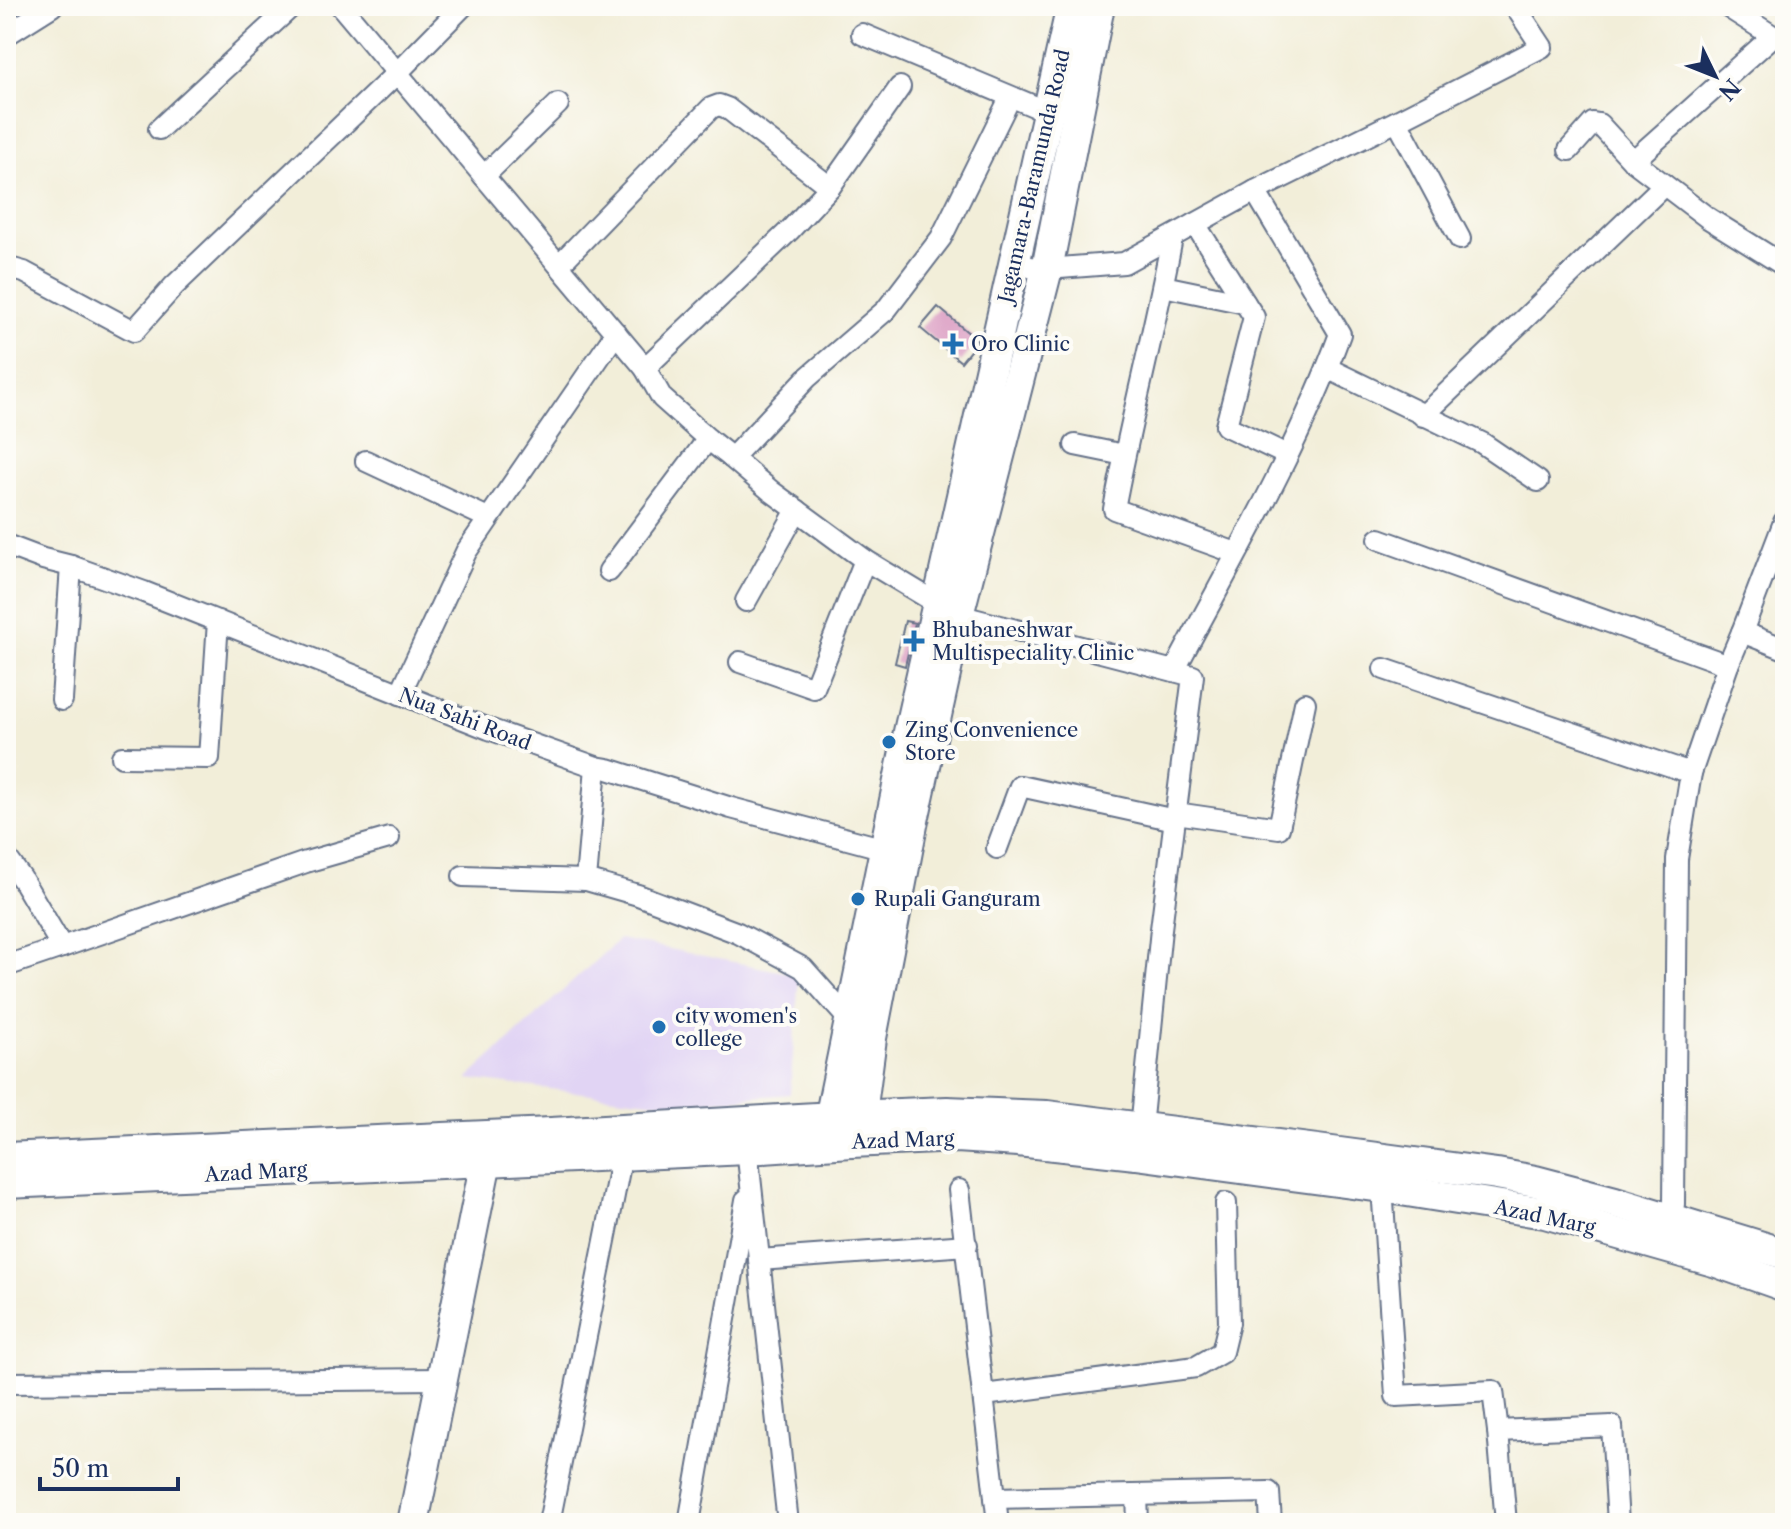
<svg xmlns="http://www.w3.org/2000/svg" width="1791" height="1529" font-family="'Libre Caslon Text',serif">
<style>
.built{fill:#e1d4f4}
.building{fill:#e0aaca}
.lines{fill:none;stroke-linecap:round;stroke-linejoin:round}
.street-casing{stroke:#667289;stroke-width:24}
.secondary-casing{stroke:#667289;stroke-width:34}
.street{stroke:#fff;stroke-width:20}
.secondary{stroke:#fff;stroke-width:30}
.poi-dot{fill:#1f6fb2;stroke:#fdfcf7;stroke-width:3}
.labels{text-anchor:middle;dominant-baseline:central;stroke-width:8;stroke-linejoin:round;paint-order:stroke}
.street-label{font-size:20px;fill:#1b2f5e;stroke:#fdfcf7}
.poi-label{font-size:20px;fill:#1b2f5e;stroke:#fdfcf7;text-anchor:start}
</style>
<rect width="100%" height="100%" fill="#fdfcf7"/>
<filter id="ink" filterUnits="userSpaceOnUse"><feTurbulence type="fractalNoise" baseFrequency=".0125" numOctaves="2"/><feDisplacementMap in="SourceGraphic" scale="16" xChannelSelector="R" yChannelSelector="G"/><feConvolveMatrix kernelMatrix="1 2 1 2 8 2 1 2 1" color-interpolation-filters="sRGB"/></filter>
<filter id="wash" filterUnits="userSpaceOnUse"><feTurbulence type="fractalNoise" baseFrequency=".006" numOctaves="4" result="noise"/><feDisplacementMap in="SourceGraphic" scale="32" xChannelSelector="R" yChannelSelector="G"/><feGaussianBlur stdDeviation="1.8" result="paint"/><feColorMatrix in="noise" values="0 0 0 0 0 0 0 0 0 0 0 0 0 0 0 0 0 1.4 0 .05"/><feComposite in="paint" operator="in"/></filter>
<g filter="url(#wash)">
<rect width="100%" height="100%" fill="#f2eed9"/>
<!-- built -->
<polygon class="built" points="619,939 799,975 790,1094 673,1104 467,1079"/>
<g id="blocks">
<!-- building -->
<g class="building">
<polygon points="938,307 978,341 961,362 920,328"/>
<polygon points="905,621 915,623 905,666 895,663"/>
</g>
</g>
</g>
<g filter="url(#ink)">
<use href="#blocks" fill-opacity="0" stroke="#667289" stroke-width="2"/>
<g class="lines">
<!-- street casing -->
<g class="street-casing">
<g id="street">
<polyline points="341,6 645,368 662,398 708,439 732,458 807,378 886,310 941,238 1010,98"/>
<polyline points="1726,6 1773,36 1633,161 1708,218 1785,266"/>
<polyline points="862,34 1048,112"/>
<polyline points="6,35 52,6"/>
<polyline points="1397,121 1460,239"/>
<polyline points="159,129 292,6"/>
<polyline points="1569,150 1593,123 1599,124 1633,161"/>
<polyline points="484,176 558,104"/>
<polyline points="1255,191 1397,121 1542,47 1515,6"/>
<polyline points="1195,224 1254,317 1226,426 1287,455"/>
<path d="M1172,238c-17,91 -41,180 -58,271l122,44"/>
<polyline points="559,265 711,108 719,105 727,108 830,187"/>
<path d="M1013,265l34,4 77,-6 131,-72 85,143c-43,117 -108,227 -166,337"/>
<polyline points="6,274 13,269 24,272 134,331 174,286 397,73 463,6"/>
<polyline points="1163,286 1245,303"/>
<polyline points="645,368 790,230 830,187 900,87"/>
<polyline points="1327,368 1482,443 1538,481"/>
<polyline points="1423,416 1664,185"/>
<polyline points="1075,445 1124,455"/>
<polyline points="732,458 771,491 865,560 938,604"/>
<polyline points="366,461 488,518"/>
<polyline points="1784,522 1742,632 1785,649"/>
<polyline points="1379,539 1728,665"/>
<polyline points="6,545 43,559 71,566"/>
<polyline points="609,571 708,439"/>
<polyline points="746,601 797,510"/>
<polyline points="958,615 1193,676 1161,929 1141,1128"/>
<polyline points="740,662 814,688 865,560"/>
<polyline points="1384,669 1691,773"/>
<polyline points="400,694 466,552 616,333"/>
<polyline points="62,700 71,566 144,592 489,729 596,767 586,880 638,895 738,933 803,968 850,1021"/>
<polyline points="122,757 209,758 218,621"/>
<polyline points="596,767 608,769 731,808 885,849"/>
<polyline points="1176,813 1279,828 1305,703"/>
<polyline points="997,848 1020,786 1175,820"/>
<polyline points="6,857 22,879 62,947 6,966"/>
<polyline points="463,876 586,880"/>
<polyline points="62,947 306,862 389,838"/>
<polyline points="747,1149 788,1523"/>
<polyline points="1382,1187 1396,1396 1493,1391 1498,1431 1612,1426 1618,1523"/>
<polyline points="959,1190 998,1523"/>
<polyline points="1671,1219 1674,1204 1677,859 1691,773 1728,665 1742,632"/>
<polyline points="759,1260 967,1245"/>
<polyline points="6,1383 442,1379"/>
<polyline points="984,1395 1196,1367 1222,1352 1229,1323 1226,1203"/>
<polyline points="1498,1431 1506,1523"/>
<polyline points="1137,1495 1138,1523"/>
<polyline points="995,1498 1269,1492 1271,1523"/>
<polyline points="549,1523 622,1155"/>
<polyline points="689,1523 746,1200"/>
</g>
</g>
<!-- secondary casing -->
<g class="secondary-casing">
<g id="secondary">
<polyline points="827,1134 909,732 1072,6"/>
<polyline points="858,1136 871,1038 912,825 958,615 1047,269 1099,6"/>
<polyline points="6,1158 551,1133 852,1116 947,1112 1047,1116 1317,1150 1497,1174 1535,1181 1615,1202 1785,1254"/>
<polyline points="6,1183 747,1149 851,1142 957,1137 1018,1141 1136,1154 1382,1187 1545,1213 1717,1262 1785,1286"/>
<polyline points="413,1523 486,1161"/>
</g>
</g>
<!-- street -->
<use href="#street" class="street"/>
<!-- secondary -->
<use href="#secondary" class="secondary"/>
</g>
</g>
<!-- markers -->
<g class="poi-dot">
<path d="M949 332h8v8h8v8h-8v8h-8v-8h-8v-8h8z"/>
<path d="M910 629h8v8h8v8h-8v8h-8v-8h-8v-8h8z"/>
<circle cx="889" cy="742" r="8"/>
<circle cx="858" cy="899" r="8"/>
<circle cx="659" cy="1027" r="8"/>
</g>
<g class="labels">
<!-- street labels -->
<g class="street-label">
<text transform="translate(1034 176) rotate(-77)">Jagamara-Baramunda Road</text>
<text transform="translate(465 719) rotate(21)">Nua Sahi Road</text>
<text transform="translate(903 1140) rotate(-2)">Azad Marg</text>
<text transform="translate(256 1172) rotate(-3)">Azad Marg</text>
<text transform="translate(1545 1217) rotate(12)">Azad Marg</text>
</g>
<!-- poi labels -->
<g class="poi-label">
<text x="971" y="344">Oro Clinic</text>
<text x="932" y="630">Bhubaneshwar<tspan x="932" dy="23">Multispeciality Clinic</tspan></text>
<text x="905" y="730">Zing Convenience<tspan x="905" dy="23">Store</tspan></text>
<text x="874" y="899">Rupali Ganguram</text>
<text x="675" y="1016">city women's<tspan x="675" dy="23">college</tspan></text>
</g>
</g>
<!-- margin -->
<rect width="1791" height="1529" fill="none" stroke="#fdfcf7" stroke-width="32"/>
<!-- north arrow -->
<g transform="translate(1715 76) rotate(133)" stroke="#fdfcf7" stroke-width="6" paint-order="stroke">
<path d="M0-6L14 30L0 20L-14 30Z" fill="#1b2f5e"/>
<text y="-12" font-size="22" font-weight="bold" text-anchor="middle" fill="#1b2f5e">N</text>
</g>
<!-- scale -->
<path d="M40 1477v12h138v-12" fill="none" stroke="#1b2f5e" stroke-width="4"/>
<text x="52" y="1477" font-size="24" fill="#1b2f5e" stroke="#fdfcf7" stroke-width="6" paint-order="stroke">50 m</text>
</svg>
